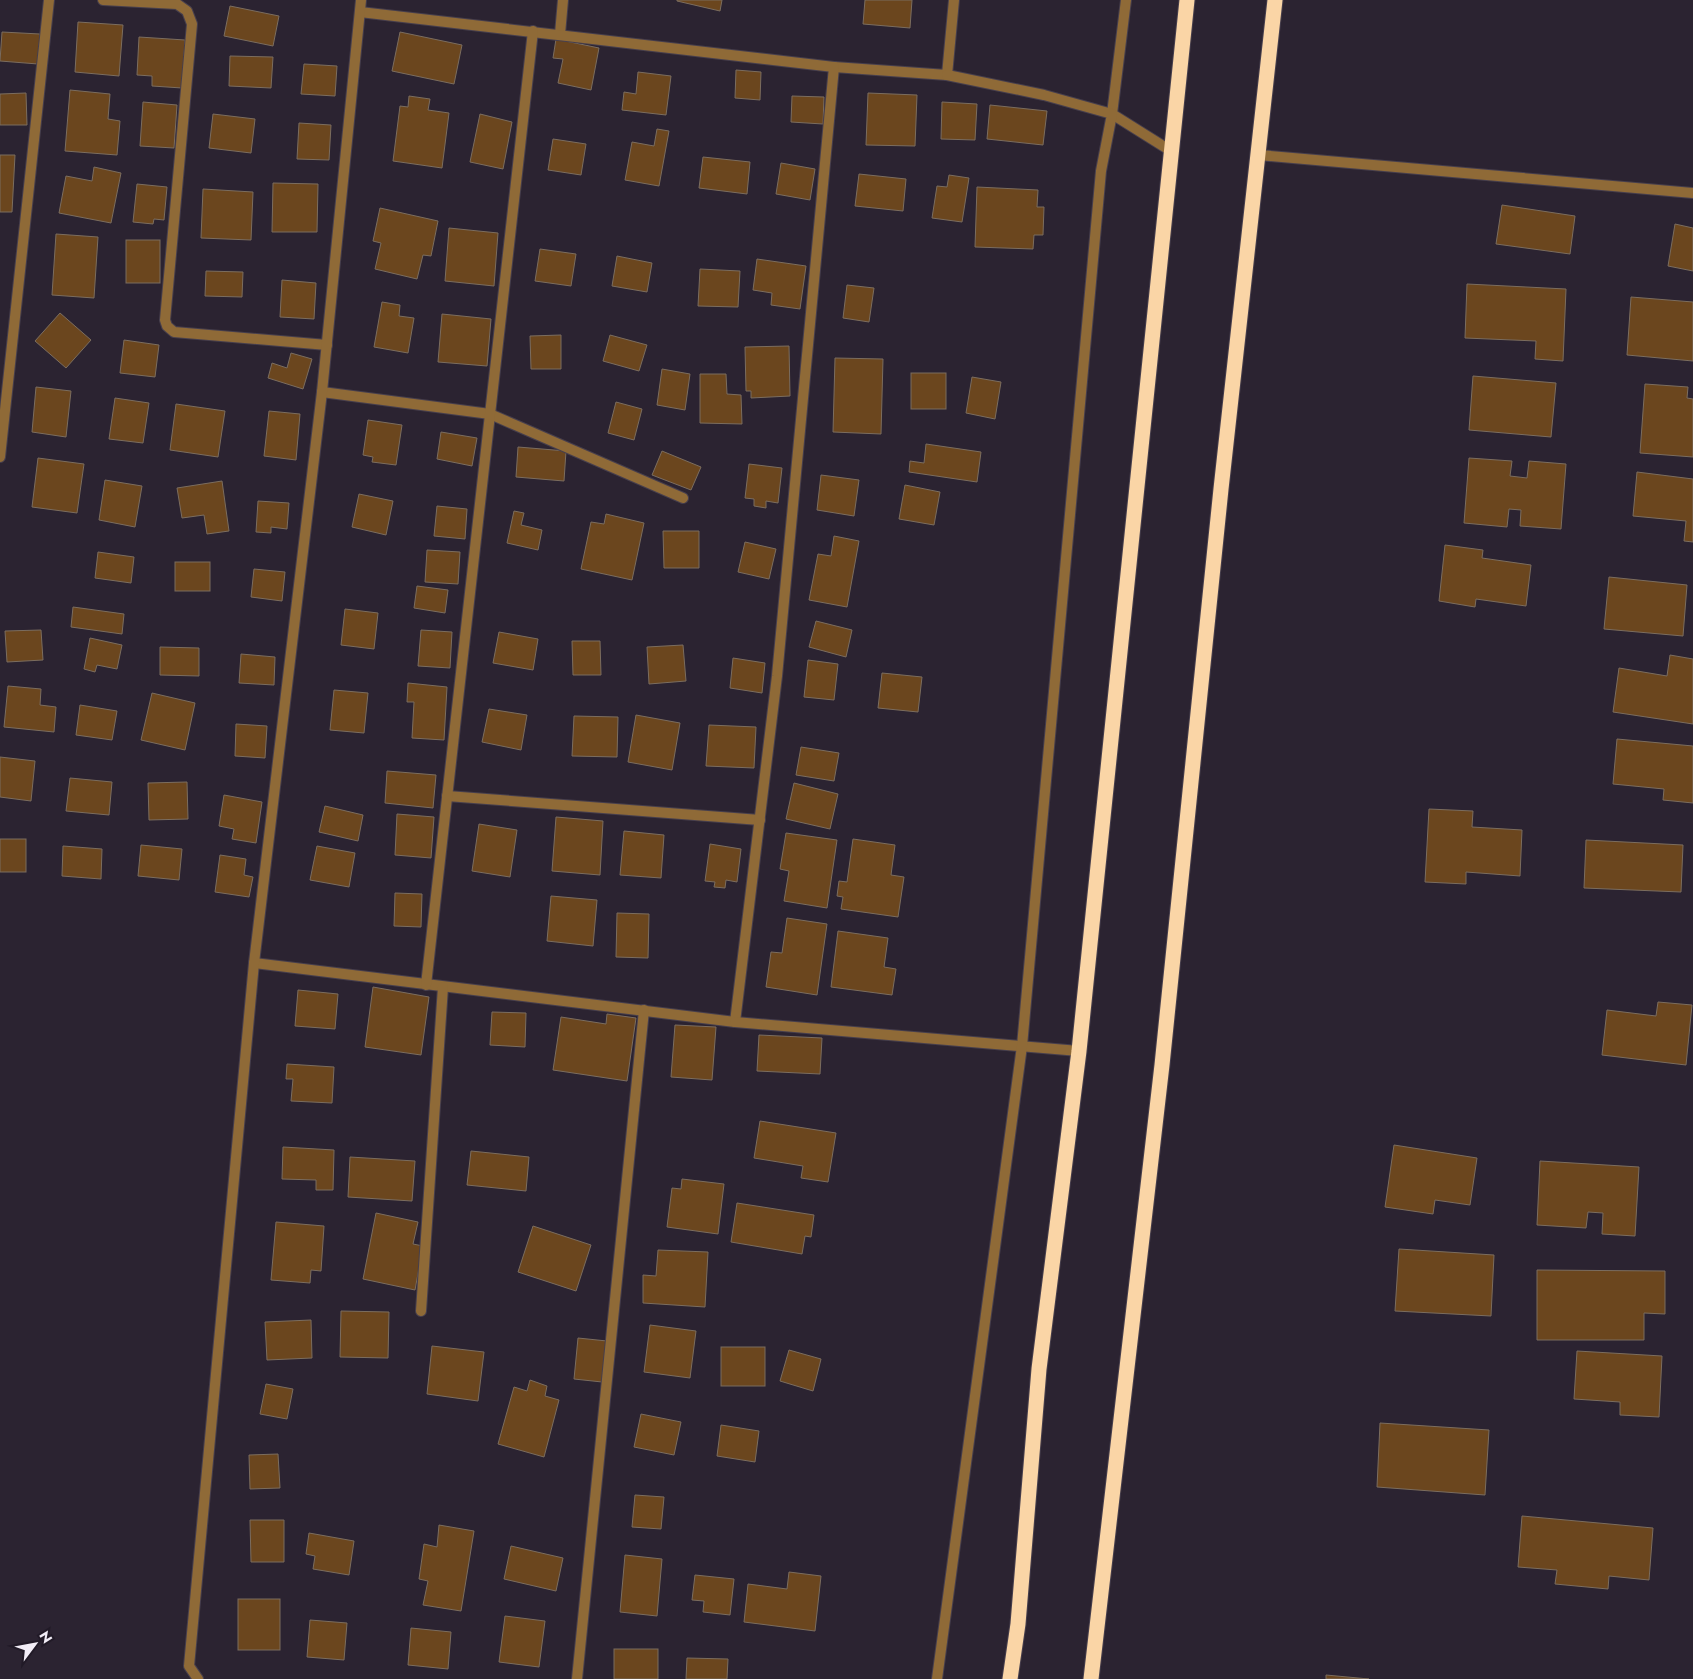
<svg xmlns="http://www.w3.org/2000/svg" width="1693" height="1679" font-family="Jost,sans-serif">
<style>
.building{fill:#6b461e;stroke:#7b6d5f}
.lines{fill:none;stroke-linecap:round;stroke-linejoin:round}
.street-casing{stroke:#473f4d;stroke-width:12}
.highway-casing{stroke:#473f4d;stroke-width:17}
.street{stroke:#8f6a37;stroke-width:10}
.highway{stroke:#fad5a6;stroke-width:15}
</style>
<rect width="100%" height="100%" fill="#2b2331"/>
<!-- building -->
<g class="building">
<polygon points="677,0 722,0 720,11 677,1"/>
<polygon points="865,0 912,0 910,28 863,24"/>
<polygon points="230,6 279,16 273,46 224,36"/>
<polygon points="78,22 123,25 119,76 75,72"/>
<polygon points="2,32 40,34 38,64 0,61"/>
<polygon points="400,32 462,45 454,84 392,71"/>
<polygon points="139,37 185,40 182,88 152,86 152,76 137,75"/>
<polygon points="556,39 599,48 591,90 558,83 563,59 553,58"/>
<polygon points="230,56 273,57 271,88 229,86"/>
<polygon points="304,64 337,66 335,96 301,94"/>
<polygon points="736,70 761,72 760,100 735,98"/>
<polygon points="638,72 671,76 666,115 622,110 624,92 636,94"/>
<polygon points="70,90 110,94 108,119 120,121 117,155 65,151"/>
<polygon points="26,93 27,125 0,125 0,94"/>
<polygon points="868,93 917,95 915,146 866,145"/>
<polygon points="409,96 430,99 428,110 449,113 442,168 393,161 400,106 408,107"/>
<polygon points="792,96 824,97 823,124 791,122"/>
<polygon points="143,102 177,105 174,148 140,146"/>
<polygon points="942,102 977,104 975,140 941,139"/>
<polygon points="990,105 1047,111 1043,145 987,139"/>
<polygon points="213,114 255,119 251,153 209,148"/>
<polygon points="480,114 512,122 503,169 470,162"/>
<polygon points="299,123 331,125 329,160 297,159"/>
<polygon points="657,129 669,131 659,186 625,180 632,142 654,146"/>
<polygon points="553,139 586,144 581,175 548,170"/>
<polygon points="0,155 15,155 12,212 0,212"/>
<polygon points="703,157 750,162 747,194 699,188"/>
<polygon points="781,163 815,169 810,200 776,194"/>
<polygon points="94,167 121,173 111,223 59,213 66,176 92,181"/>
<polygon points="859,174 906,179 903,211 855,206"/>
<polygon points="949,175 969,178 962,222 932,218 937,186 947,187"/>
<polygon points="273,183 318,184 317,232 272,232"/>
<polygon points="137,184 167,187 164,220 154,219 153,224 133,222"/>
<polygon points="977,187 1038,190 1037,207 1044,207 1043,235 1034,235 1033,249 975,247"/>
<polygon points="203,189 253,192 251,240 201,238"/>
<polygon points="1502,205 1575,216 1570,254 1496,244"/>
<polygon points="380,208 438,221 431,256 423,255 417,279 375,269 381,243 373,241"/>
<polygon points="1675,224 1693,228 1693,271 1668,266"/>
<polygon points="449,228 498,233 494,286 445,281"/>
<polygon points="56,234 98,237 94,298 52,295"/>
<rect x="126" y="240" width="34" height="43"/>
<polygon points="540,249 576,254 571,286 535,281"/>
<polygon points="617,256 652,263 647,292 612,286"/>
<polygon points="757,259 806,266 800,309 771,305 772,293 753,290"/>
<polygon points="700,269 740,271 738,307 698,306"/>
<polygon points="206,271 243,272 242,297 205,296"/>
<polygon points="282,280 316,283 314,319 280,317"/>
<polygon points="1467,284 1566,289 1563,361 1535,359 1536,341 1465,338"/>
<polygon points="847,285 874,288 869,322 843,318"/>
<polygon points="1631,297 1693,302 1693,361 1627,355"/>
<polygon points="382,302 400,305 399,316 414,318 408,353 374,347"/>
<polygon points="60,313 91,340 66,368 35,341"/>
<polygon points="442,314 491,319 487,366 438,362"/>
<polygon points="561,335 561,369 531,369 530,336"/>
<polygon points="610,335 647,345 639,371 603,361"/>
<polygon points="124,340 159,345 155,377 120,373"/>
<polygon points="789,346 790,396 751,398 751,391 746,391 745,347"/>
<polygon points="291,353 312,359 303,389 268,378 272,363 287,368"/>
<polygon points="835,358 883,359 881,434 833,432"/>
<polygon points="662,369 690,374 685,410 657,405"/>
<rect x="911" y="373" width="35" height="36"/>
<polygon points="700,374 726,374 727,394 741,395 742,424 700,423"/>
<polygon points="1473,376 1556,383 1551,437 1469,430"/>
<polygon points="972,377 1001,382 995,419 966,413"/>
<polygon points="1645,384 1688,387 1687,398 1693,399 1693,457 1640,453"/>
<polygon points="36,387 71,391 66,437 32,432"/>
<polygon points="115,398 149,403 143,443 109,439"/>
<polygon points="616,402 642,409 634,440 608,433"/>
<polygon points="176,404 225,411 218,457 170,450"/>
<polygon points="269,411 300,414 296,460 264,456"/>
<polygon points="368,420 402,425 396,465 372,462 373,457 363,455"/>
<polygon points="441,432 477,438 472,466 437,459"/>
<polygon points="926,444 981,452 977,482 909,472 910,461 924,463"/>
<polygon points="518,447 566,451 564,481 516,477"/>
<polygon points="662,451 701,467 691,490 652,475"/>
<polygon points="38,458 84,464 77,513 32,507"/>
<polygon points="1469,458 1512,461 1510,476 1527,478 1529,461 1566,464 1561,529 1520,526 1521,510 1509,509 1507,527 1464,523"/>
<polygon points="749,464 782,468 778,503 766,501 766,508 754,506 754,499 745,498"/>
<polygon points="1637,472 1693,479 1693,542 1684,541 1686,521 1633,516"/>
<polygon points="821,475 859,480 854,516 817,510"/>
<polygon points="105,480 142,486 135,527 99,520"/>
<polygon points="222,481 229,531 207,534 204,515 182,518 177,488"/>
<polygon points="905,485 940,492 934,525 899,519"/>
<polygon points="359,494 393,501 386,535 352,527"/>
<polygon points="258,501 289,503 287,529 271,527 271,533 256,532"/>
<polygon points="437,506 467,509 465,539 434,536"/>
<polygon points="514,511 524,513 521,525 542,530 538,550 507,543"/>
<polygon points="606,514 644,523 632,580 581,569 591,522 604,524"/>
<polygon points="663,531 699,531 699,568 664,568"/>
<polygon points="834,536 859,541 847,607 809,600 818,554 831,556"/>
<polygon points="745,542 776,549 769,579 738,572"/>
<polygon points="1445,545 1483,550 1482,558 1531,565 1526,606 1476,599 1475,607 1439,601"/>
<polygon points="427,550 460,552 458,584 425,582"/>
<polygon points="98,552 134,557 131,583 95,578"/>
<rect x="175" y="562" width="35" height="29"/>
<polygon points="254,569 285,572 282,601 251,597"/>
<polygon points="1609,577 1687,585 1683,636 1604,629"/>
<polygon points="417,586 448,590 445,613 414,608"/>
<polygon points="73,607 124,614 122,634 71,627"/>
<polygon points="345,609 378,613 374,649 341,645"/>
<polygon points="816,621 852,630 846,657 809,647"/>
<polygon points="41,630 43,660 7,662 5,631"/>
<polygon points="421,630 452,632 450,668 418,666"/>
<polygon points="499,632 538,639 533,670 493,663"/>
<polygon points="90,638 122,645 117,669 97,665 95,672 84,669"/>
<polygon points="572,641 600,641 601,675 573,675"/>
<polygon points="683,645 686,681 649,684 647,647"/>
<polygon points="160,647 199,648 199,676 160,675"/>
<polygon points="241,654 275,657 274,685 239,683"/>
<polygon points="1670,655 1693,659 1693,724 1613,712 1619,668 1667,676"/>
<polygon points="733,658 765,663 762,693 730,688"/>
<polygon points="808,660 838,664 834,700 804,697"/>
<polygon points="882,673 922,677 918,712 878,708"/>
<polygon points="408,683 447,687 444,740 412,738 414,702 407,702"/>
<polygon points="8,686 41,689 40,705 56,707 54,732 4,727"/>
<polygon points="334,690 368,693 364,733 330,730"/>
<polygon points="152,693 195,703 185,750 141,740"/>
<polygon points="80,705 117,711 112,740 76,735"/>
<polygon points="489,709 527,715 521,750 482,742"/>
<polygon points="636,715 680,723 672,770 628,762"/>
<polygon points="574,716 618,717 617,757 572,756"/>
<polygon points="236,724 267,726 265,758 235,756"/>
<polygon points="709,725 756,727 754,768 706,766"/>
<polygon points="1617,739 1693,746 1693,803 1663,800 1664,789 1613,784"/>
<polygon points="801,747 839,753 834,781 796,775"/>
<polygon points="0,757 35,761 31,801 0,797"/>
<polygon points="387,771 436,775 433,808 385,803"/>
<polygon points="70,778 112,782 109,815 66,811"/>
<polygon points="187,782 188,819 149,820 148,783"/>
<polygon points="794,783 838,794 830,829 786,819"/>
<polygon points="224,795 262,802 256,843 232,839 234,829 219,826"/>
<polygon points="325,806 363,815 358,841 319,832"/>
<polygon points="1429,809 1473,811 1472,827 1522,830 1520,876 1466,872 1466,884 1425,882"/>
<polygon points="397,814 434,817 431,858 395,855"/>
<polygon points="556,817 603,821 600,875 552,871"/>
<polygon points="479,824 517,830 510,877 472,871"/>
<polygon points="624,831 664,835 661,878 620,875"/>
<polygon points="786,833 837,840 827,908 784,901 789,871 780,869"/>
<rect x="0" y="839" width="26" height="33"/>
<polygon points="853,839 895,845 891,875 904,877 898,917 841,909 843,897 837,896 839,881 847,882"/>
<polygon points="1586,840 1683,845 1681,892 1584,888"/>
<polygon points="710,844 741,849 737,882 726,880 725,888 714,887 715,882 705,881"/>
<polygon points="141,845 182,849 179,880 138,876"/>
<polygon points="63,846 102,849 101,879 62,876"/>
<polygon points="317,846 355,853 349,887 310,880"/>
<polygon points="220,855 246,859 244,875 253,877 249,897 215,892"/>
<polygon points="395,893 422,894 421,927 394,926"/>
<polygon points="551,896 597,900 593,946 547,941"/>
<polygon points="617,913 649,914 648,958 616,957"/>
<polygon points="787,918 827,924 817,995 766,987 771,952 782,953"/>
<polygon points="838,931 888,938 884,967 896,969 892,995 831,987"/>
<polygon points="373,987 429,997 421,1055 365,1047"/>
<polygon points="298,990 338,994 335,1029 295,1026"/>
<polygon points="1658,1002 1692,1005 1686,1065 1602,1055 1607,1010 1656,1016"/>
<polygon points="492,1012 526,1013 525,1047 490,1045"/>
<polygon points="607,1014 636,1018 627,1081 553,1070 561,1017 606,1024"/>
<polygon points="675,1025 716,1027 712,1080 671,1077"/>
<polygon points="759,1035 822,1038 820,1074 757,1071"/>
<polygon points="287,1064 334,1067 332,1103 291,1101 293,1079 286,1079"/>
<polygon points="760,1121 836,1133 828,1182 801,1178 803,1166 754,1158"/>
<polygon points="1394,1145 1477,1158 1470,1205 1435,1200 1433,1214 1385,1207"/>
<polygon points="283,1147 334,1150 333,1190 316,1190 316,1180 282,1179"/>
<polygon points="471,1151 529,1157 526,1191 467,1185"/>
<polygon points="350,1157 415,1161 412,1201 348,1197"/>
<polygon points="1540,1161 1639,1167 1635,1236 1602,1234 1603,1213 1588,1212 1586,1228 1537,1225"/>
<polygon points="682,1179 724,1184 718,1234 667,1227 672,1188 681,1189"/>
<polygon points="737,1203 814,1215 811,1237 805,1236 802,1254 731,1242"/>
<polygon points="376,1213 418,1222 413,1244 423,1246 415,1290 363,1279"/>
<polygon points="276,1222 324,1226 321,1271 311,1270 310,1283 271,1280"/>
<polygon points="533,1226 591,1245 576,1291 518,1272"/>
<polygon points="1399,1249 1494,1255 1491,1316 1395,1311"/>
<polygon points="658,1250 708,1252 705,1307 643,1303 643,1275 656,1276"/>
<polygon points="1537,1270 1665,1271 1665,1314 1644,1313 1644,1340 1537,1340"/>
<polygon points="341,1311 389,1312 388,1358 340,1357"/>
<polygon points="311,1320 312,1358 267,1360 265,1322"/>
<polygon points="650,1325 696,1331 690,1378 644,1372"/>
<polygon points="578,1338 607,1341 602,1382 574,1379"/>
<polygon points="432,1346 484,1352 478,1401 427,1394"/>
<rect x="721" y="1347" width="44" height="39"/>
<polygon points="789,1350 821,1359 813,1391 780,1381"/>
<polygon points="1577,1351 1662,1356 1659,1417 1620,1415 1620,1402 1574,1399"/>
<polygon points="530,1380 547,1386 545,1396 559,1400 544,1457 498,1444 514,1387 527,1391"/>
<polygon points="266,1384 293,1389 287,1419 260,1414"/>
<polygon points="641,1414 681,1422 674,1455 634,1447"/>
<polygon points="1380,1423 1489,1430 1485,1495 1377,1487"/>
<polygon points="721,1425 759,1431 755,1462 717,1456"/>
<polygon points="278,1454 280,1488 250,1489 249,1455"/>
<polygon points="635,1495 664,1497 661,1529 632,1527"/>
<polygon points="1522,1516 1653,1528 1649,1580 1609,1576 1608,1589 1555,1584 1557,1570 1518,1567"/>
<polygon points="250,1520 284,1520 284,1562 251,1562"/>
<polygon points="439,1525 474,1531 461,1611 423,1605 428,1581 419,1579 424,1544 437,1547"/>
<polygon points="309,1533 354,1541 349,1575 313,1569 315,1556 306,1554"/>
<polygon points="511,1546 563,1558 556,1591 504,1579"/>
<polygon points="625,1555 662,1559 657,1616 620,1612"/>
<polygon points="789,1572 821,1576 815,1631 744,1622 748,1584 787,1589"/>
<polygon points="695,1575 734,1579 730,1615 703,1612 704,1601 692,1600"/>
<rect x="238" y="1599" width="42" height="51"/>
<polygon points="505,1616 545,1621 539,1667 499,1662"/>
<polygon points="310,1620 347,1623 344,1660 307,1657"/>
<polygon points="411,1628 451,1632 448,1669 408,1665"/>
<rect x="614" y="1649" width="44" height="30"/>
<polygon points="687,1658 728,1659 727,1679 686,1679"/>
<polygon points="1326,1675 1369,1679 1326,1679"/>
</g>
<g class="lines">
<!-- street casing -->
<g class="street-casing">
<g id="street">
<polyline points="103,0 177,4 187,11 192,24 165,320 167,326 174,332 327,345"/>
<polyline points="1126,0 1112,114 1171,151"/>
<polyline points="560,34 563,0"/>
<polyline points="834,67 947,75 954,0"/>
<polyline points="1259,155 1693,193"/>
<polyline points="322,392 490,414 683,498"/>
<polyline points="0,457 49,0"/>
<polyline points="447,796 760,820"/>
<polyline points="254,963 735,1022 777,676 834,67 360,12"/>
<polyline points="426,985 533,31"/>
<polyline points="735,1022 1079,1051"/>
<polyline points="421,1311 443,987"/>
<polyline points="198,1679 189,1666 254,963 322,392 361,0"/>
<polyline points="577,1679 644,1010"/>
<polyline points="937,1679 1022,1046 1101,171 1112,114 1044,95 947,75"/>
</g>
</g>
<!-- highway casing -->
<g class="highway-casing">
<g id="highway">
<polyline points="1010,1679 1018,1624 1039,1369 1079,1051 1187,0"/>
<polyline points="1091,1679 1162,1065 1221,489 1275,0"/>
</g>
</g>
<!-- street -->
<use href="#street" class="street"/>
<!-- highway -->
<use href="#highway" class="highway"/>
</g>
<!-- north arrow -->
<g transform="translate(35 1644) rotate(58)" stroke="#211a27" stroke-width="4" paint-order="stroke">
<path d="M0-4L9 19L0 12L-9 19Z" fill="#f2edf7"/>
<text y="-8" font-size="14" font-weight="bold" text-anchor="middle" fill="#f2edf7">N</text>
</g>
</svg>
